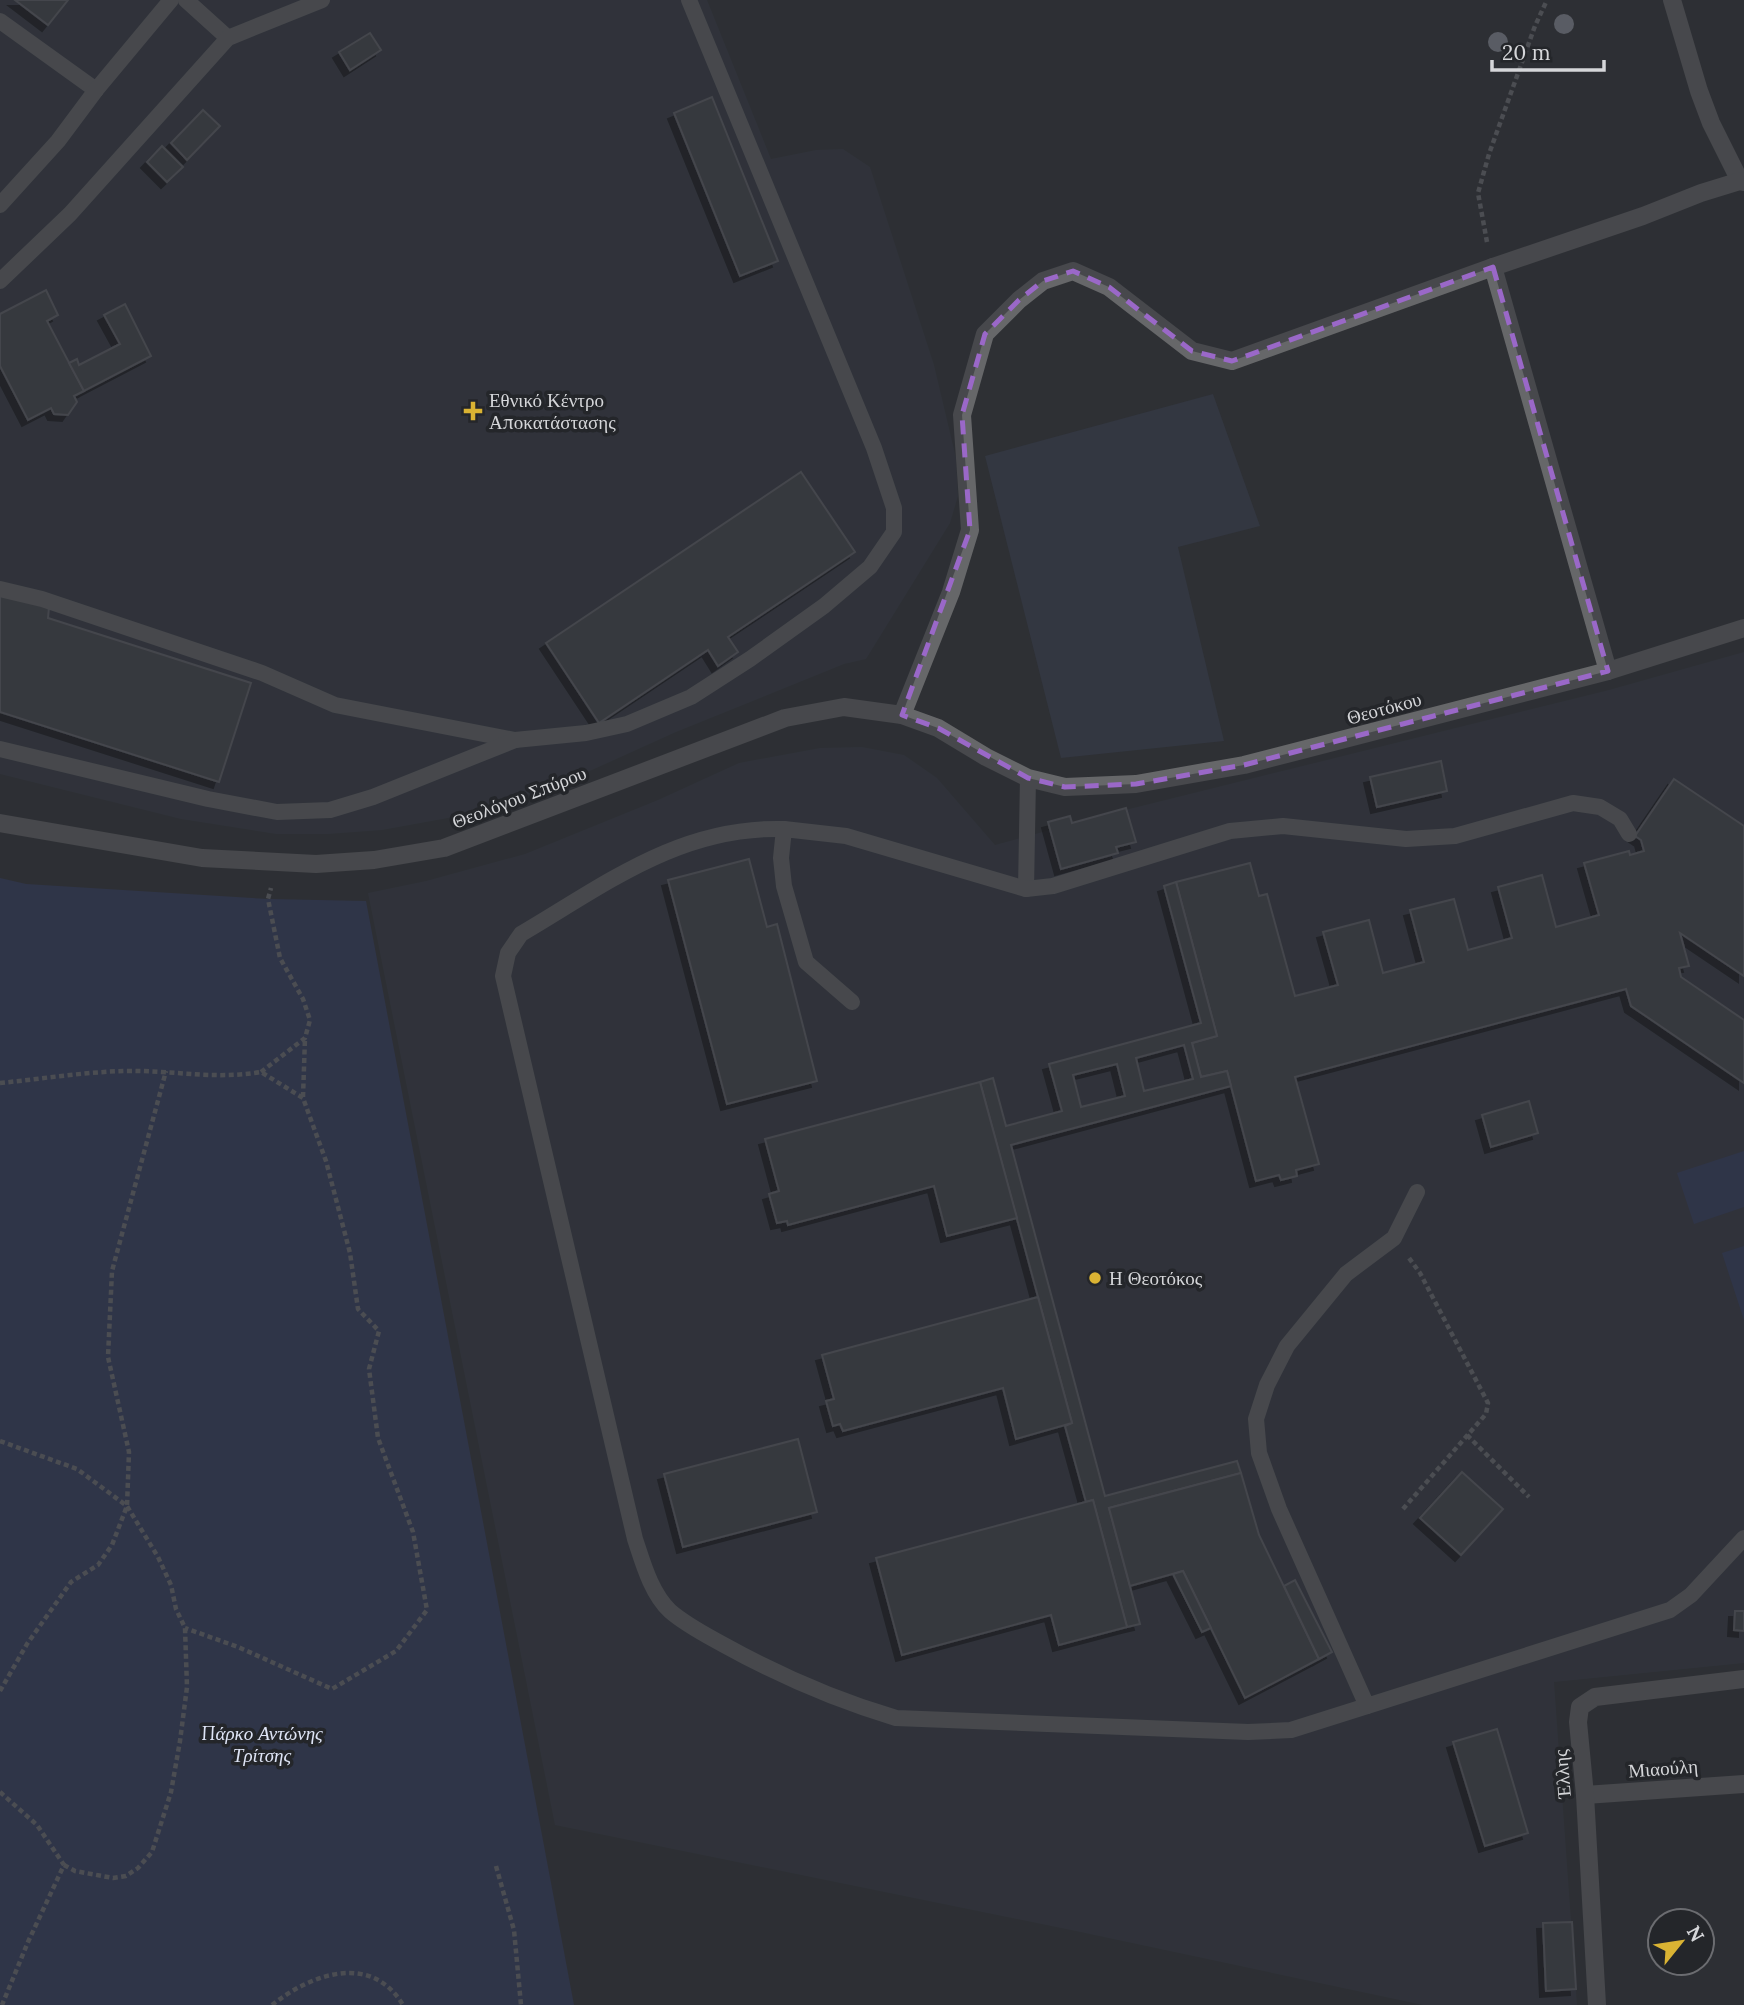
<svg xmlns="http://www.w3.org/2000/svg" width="1744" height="2005" font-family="Lora,serif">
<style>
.built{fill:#333741}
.green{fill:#323c61}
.building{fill:#43454a;stroke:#606268;stroke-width:2;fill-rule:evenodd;filter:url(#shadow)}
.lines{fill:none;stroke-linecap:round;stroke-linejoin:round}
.path{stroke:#707275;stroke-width:4.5;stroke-dasharray:5 3.5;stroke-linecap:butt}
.lane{stroke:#666769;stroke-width:16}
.street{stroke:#666769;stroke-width:18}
.tree{fill:#8f939e}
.marked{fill:none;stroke:#9a68c8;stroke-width:5;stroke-dasharray:14 9;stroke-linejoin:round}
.poi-dot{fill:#dab333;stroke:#24262a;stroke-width:2.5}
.labels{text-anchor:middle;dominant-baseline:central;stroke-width:7;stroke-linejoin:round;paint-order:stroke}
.poi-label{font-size:19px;fill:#d5d6d9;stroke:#24262a;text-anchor:start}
.street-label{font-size:19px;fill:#d5d6d9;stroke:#24262a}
.park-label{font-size:19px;font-style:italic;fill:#dee4f5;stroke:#24262a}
</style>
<defs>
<filter id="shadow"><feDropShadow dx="-6" dy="6" stdDeviation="0" flood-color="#0009"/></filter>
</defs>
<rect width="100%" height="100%" fill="#2e3034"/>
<!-- built -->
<g class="built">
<polygon points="0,0 707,0 771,159 816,150 843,149 870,167 934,365 956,458 958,496 950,523 866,659 844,664 676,732 592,770 494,807 448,818 382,830 328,834 276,834 181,819 0,774"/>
<polygon points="1213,394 1260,526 1178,547 1224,741 1061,758 985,456"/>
<polygon points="1744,652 1744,1663 1554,1682 1577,2005 1423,2005 1071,1930 555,1825 368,893 426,881 525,854 658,800 739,763 820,748 862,747 904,755 937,778 995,845 1050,830 1048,822 1070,816 1073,823 1609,690"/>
</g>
<!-- green -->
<g class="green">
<polygon points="0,878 26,884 268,899 366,901 574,2005 0,2005"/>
<polygon points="1744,1151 1744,1207 1694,1224 1677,1173"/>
<polygon points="1744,1246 1744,1320 1722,1253"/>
</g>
<!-- building -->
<g class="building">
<polygon points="15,0 68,0 48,25"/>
<polygon points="370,33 381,50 350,70 339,52"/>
<polygon points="712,97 778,261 740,276 674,113"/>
<polygon points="203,110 220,126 187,160 171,143"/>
<polygon points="162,146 183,167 167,182 147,162"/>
<polygon points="46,290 58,315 47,321 84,391 74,396 77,402 68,415 54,414 51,408 28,420 0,366 0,314"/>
<polygon points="125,304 151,356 84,391 69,363 77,359 79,365 120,344 104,315"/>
<polygon points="801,472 855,552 728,637 738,652 718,666 708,650 599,723 546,643"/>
<polygon points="0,595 49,607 48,618 251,683 219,782 0,712"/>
<polygon points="1441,761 1447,791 1377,807 1370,777"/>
<polygon points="1674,779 1744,826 1744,976 1680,933 1689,966 1679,968 1681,977 1744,1020 1744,1083 1631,1006 1626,989 1295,1077 1319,1164 1296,1170 1297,1176 1281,1180 1279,1175 1256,1181 1227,1071 1201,1077 1192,1043 1217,1036 1176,882 1250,863 1259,896 1267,894 1295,996 1338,985 1323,932 1369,920 1383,973 1424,962 1410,910 1454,899 1468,950 1512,938 1498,887 1542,875 1556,927 1599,915 1584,863 1629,851 1630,855 1644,851 1641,840 1635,836"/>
<polygon points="1126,808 1136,842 1116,847 1118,853 1061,869 1048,822 1070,816 1072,823"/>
<polygon points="749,859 767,927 777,924 817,1081 727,1104 668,880"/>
<path d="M1176,882l41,154 -25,7 9,34 26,-6 4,15 -220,59 94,351 132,-35 4,12 -132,35 31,116 -13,3 -34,-127 -7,2 -21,-76 7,-3 -92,-341 13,-4 13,48 56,-15 -13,-47 152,-41 -37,-137zM1184,1045l9,34 -49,12 -8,-33zM1117,1064l8,32 -44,11 -8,-32z"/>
<polygon points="980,1082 1017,1218 947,1236 934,1186 788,1225 787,1221 777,1223 769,1194 779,1191 765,1139"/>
<polygon points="1529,1101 1538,1133 1491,1147 1482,1115"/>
<polygon points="1038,1297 1072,1423 1016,1439 1003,1388 843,1431 840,1424 833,1426 826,1401 834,1399 822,1355"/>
<polygon points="798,1439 817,1512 683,1547 664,1474"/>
<polygon points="1462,1472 1503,1509 1461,1555 1420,1518"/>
<polygon points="1241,1473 1259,1535 1319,1659 1245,1698 1183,1571 1130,1586 1109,1508"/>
<polygon points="1093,1500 1127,1627 1059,1645 1051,1615 902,1655 876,1558"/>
<polygon points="1183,1571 1211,1628 1202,1632 1173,1574"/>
<polygon points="1295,1580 1332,1652 1319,1659 1284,1586"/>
<polygon points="1735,1611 1744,1611 1744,1631 1734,1630"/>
<polygon points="1497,1729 1528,1833 1485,1846 1453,1742"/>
<polygon points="1572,1922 1576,1989 1546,1991 1543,1923"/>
</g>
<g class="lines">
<!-- path -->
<g class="path">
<polyline points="1487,242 1478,193 1489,154 1535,26 1547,0"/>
<polyline points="261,1072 305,1038 310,1020 303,999 280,958 268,899 271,888"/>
<path d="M0,1083c41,-4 83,-11 125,-12 48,-1 88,9 136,1l42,26 23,63 24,92 8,56 21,22 -10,38 9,69 35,94 14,78 -31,41 -64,38 -94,-42 -53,-19"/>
<polyline points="303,1097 305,1038"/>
<polyline points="1467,1435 1529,1497"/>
<polyline points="0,1441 77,1469 127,1506 158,1557 171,1585 176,1609 185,1628 187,1687 180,1741 171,1792 152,1852 138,1868 126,1876 113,1878 75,1871 64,1865"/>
<polyline points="1403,1509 1486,1414 1488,1403 1420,1273 1409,1258"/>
<polyline points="0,1691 27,1644 71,1582 98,1565 112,1545 127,1506 129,1452 108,1357 112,1271 166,1071"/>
<polyline points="0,1792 37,1825 64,1865 28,1942 2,2005"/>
<polyline points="496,1866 514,1930 521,2005"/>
<path d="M272,2005c39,-31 99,-53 131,0"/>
</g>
<!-- lane -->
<g class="lane">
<polyline points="186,0 228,38"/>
<polyline points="0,21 96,90"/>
<polyline points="0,205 58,141 96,90 171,0"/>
<polyline points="0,281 70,214 228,38 322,0"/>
<polyline points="0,589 42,599 262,673 335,705 515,740"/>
<polyline points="0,749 208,799 277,812 330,810 373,797 515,740 586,733 627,724 691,697 750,659 824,606 870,567 894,532 894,508 874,448 689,0"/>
<path d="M784,829c-104,-3 -178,55 -263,105l-13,19 -5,23 132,563c8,24 16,54 35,72 16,14 36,24 54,34 56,31 111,55 172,73l352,14 43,-2 76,-24"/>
<polyline points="1026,889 1028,778"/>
<polyline points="852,1002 806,962 784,886 781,858 784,829 846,836 1026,889 1053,886 1230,831 1283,826 1406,839 1455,836 1573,803 1600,807 1620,819 1629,834"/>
<polyline points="1417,1192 1394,1238 1346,1274 1287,1346 1267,1385 1256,1419 1259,1453 1279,1509 1367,1706 1670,1610 1691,1595 1744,1538"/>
</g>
<!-- street -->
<g class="street">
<polyline points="1672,0 1699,91 1711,123 1740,181"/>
<polyline points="1493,267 1608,671"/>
<polyline points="902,715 951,592 970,530 962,415 985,334 1019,300 1043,281 1073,271 1109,287 1192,351 1232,361 1493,267 1643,216 1701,193 1740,181 1744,182"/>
<polyline points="0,823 202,858 316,864 374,860 444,848 785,718 844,707 902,715 938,728 986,757 1028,778 1065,787 1136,784 1244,765 1608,671 1744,628"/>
<polyline points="1585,1795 1744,1784"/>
<polyline points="1597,2005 1585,1795 1578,1722 1580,1707 1595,1697 1744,1679"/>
</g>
</g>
<!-- trees -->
<g class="tree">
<circle cx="1564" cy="24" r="10"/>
<circle cx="1498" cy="42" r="10"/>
</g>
<!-- marked area -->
<path d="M0 0H1744V2005H0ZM1493,267l115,404 -364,94 -108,19 -71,3 -37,-9 -90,-50 -36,-13 68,-185 -8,-115 23,-81 34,-34 24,-19 30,-10 36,16 83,64 40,10z" fill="#2e3034" fill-opacity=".55" fill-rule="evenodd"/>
<path class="marked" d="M1493,267l115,404 -364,94 -108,19 -71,3 -37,-9 -90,-50 -36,-13 68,-185 -8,-115 23,-81 34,-34 24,-19 30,-10 36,16 83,64 40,10z"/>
<!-- markers -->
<g class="poi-dot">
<path d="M469.5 400.5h7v7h7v7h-7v7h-7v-7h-7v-7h7z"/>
<circle cx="1095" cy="1278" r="7"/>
</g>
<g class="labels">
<!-- poi labels -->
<g class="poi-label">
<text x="489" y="400">Εθνικό Κέντρο<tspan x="489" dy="22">Αποκατάστασης</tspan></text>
<text x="1109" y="1278">Η Θεοτόκος</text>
</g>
<!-- street labels -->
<g class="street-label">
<text transform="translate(1384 708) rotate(-15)">Θεοτόκου</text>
<text transform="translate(519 797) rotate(-21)">Θεολόγου Σπύρου</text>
<text transform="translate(1663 1768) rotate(-4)">Μιαούλη</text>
<text transform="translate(1562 1774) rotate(-95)">Έλλης</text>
</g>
<!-- park labels -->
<g class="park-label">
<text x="262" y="1733">Πάρκο Αντώνης<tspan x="262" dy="22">Τρίτσης</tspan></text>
</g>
</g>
<!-- north arrow -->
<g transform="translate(1681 1942) rotate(60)"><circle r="33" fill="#24262a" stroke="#6b6c70" stroke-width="2"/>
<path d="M0-5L12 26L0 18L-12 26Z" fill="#dab333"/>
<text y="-10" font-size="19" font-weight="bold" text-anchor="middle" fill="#d5d6d9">N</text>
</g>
<!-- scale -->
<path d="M1492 60v10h112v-10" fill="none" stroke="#d5d6d9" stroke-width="3.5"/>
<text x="1502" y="60" font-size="21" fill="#d5d6d9" stroke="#24262a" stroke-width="5" paint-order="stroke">20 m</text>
</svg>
